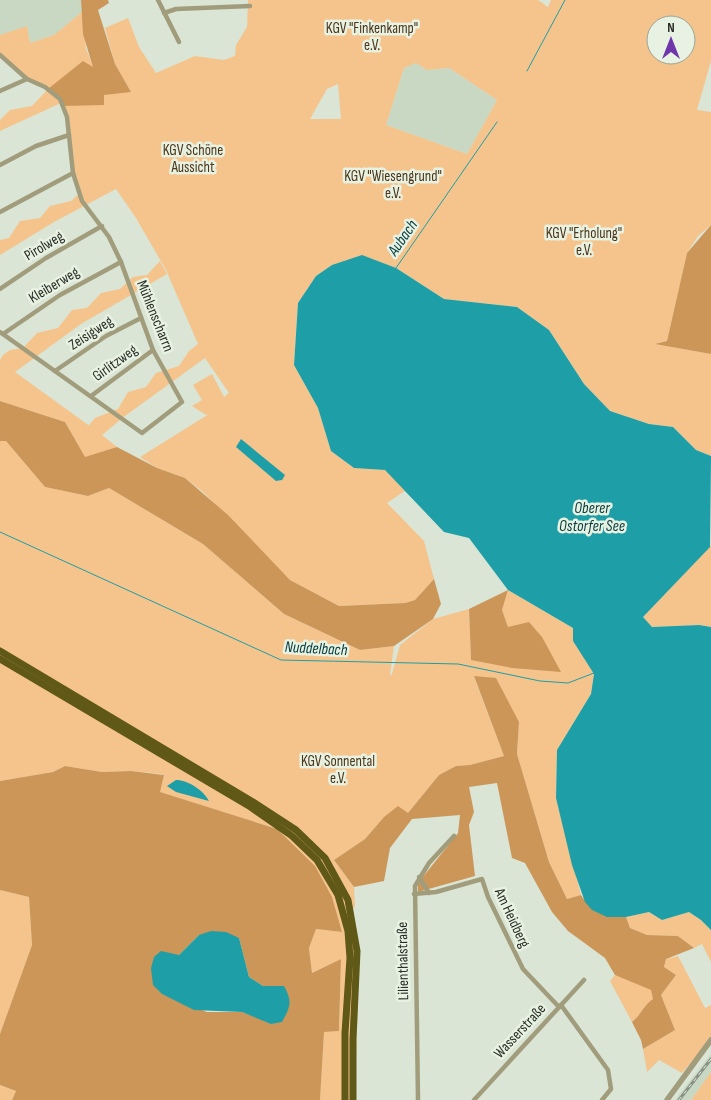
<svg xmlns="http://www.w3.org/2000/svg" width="711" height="1100" font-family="'Sofia Sans Condensed',sans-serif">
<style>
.built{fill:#c9d8c3}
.green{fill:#f5c48c;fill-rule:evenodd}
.forest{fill:#cc9658;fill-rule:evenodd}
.water{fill:#1e9ea6}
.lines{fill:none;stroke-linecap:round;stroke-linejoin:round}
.stream{stroke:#1e9ea6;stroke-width:1}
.minor{stroke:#a19d7c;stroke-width:4.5}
.tertiary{stroke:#a19d7c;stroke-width:5.5}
.trunk{stroke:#605816;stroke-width:7}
.rail-casing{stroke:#889084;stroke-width:3}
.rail{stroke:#e8f2e2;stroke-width:1;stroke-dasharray:4;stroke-linecap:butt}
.labels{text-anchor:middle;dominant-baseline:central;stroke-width:5;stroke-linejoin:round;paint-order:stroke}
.park-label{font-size:15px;fill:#4d351a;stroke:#e8f2e2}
.street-label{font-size:15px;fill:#2a2e28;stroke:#e8f2e2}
.water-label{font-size:16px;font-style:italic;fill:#033b3f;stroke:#e8f2e2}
</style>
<rect width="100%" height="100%" fill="#dae5d5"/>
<!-- built -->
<g class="built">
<polygon points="0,0 81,0 82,12 54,35 30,43 27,27 0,35"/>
<polygon points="416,63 427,70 449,68 497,100 467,154 386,125 404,68"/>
<polygon points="711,1054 711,1072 691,1100 675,1100"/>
</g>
<!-- green -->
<g class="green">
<path d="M248,0h290l10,7 3,-7h160v61l-14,49 14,2v113l-13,11 -11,17 -20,88 -11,3 55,10v102l-15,-6 -23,-23 -24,-3 -39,-13 -26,-27 -35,-54 -32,-23 -73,-8 -48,-31 -64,-3 -16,11 -18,27 -4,62 24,43 13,43 23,17 31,2 21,20 -19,13 37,38 10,38 -19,21 -10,3 -66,3 -49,-26 -87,-88 -18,-14 -28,-10 -17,-11 69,-43 -3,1 -14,-9 10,-6 -9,-15 19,-11 12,23 5,-4 -24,-35 -80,58 -23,19 15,12 -32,11 -20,-36 -65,-21v-41l3,-5 7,-5 13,-2 14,-15 21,-5 14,-18 15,-2 14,-15 19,-4 13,-12 14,-2 13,-14 7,13 -86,50 -66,48 76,55 -2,-2 6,-7 23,-9 10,-17 18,-5 10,-14 23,-7 10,-15 9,-7 -32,-74 -30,-52 -20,-29 -62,33 -54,33v-15l9,-2 11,-17 20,-3 10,-12 21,-5 9,-8c-10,-30 -7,-62 -19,-90l-61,28v-11l10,-10 22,-4 16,-17 -21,-10 -27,-24v-20l27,-9 3,17 24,-8 28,-23 4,37 8,19 37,24 -16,-28 -10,-36 23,-10 11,29 17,26 39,-17 29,4 11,-4 1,-11 11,-18zM656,25h30v30h-30zM416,63l11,7 22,-2 48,32 -30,54 -81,-29 18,-57zM338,84l3,35h-31l17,-30z"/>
<polygon points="0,441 6,441 45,487 88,496 109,488 203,544 284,614 360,650 394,646 390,675 392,674 400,645 433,619 469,609 471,660 508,627 502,610 508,590 573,628 573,641 594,673 591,694 557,750 556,798 581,895 567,899 549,862 517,754 519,722 474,677 504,756 470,765 456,766 439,775 408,813 384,817 365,839 334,860 354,887 355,906 353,909 359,948 355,1100 320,1100 324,1032 339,1031 341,959 312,973 309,948 316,929 342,932 277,829 159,792 164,775 161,774 131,771 102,772 65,766 53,772 0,781"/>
<polygon points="711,545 711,627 699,625 652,627 643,617"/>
<polygon points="0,890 29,897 32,945 0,1034"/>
<polygon points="649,912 662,920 689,912 701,920 711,930 711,962 702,944 694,948 678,936 647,935 630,928 626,917"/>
<polygon points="678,956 705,1008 711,1005 711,1039 682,1073 659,1060 647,1072 643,1049 675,1030 661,995 676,975 664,967 666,959"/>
<path d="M615,975l36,14 3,10c-11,7 -13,16 -22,23l-22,-41z"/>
<polygon points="711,1072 711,1100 691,1100"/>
<polygon points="0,1085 16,1091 12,1100 0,1100"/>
</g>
<!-- forest -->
<g class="forest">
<polygon points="81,0 108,0 109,3 98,10 115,64 131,92 104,95 104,105 63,106 60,99 48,89 83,61 93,67 83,34"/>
<polygon points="711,225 711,354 655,344 667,341 687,253"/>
<polygon points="0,401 65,422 85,457 117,447 157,468 185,478 228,515 290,580 339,606 405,603 415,600 434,579 441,604 433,619 394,646 360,650 284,614 203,544 109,488 88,496 45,487 6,441 0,441"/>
<polygon points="508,590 502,610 508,627 529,622 542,637 561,672 512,668 471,660 469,609"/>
<path d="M474,676l22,2 23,44 -2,32 32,108 18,37 14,-4c12,18 24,22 45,22l4,11 17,7 31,1 16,12 -28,11 -2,8 12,8 -15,20 14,35 -32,19 -2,-9 -9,-18c9,-7 11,-16 21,-23l-2,-9 -36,-15 -10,-17 -37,-27 -16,-19 -27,-49 -13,-5 -15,-75 -28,4 5,25 -5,13 6,51 -57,16v-9l40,-50 2,-18 -48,4 -22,29 -6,33 -30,6 -20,-27 31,-21 19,-22 14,-11 10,7 31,-38 17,-9 14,-1 34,-9z"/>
<path d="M65,766l37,6 29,-1 33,4 -4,17 117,37 38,37 17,31 10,35 -26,-3 -7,19 3,25 29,-14 -2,72 -15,1 -4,68h-308l4,-9 -16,-6v-51l32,-89 -3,-48 -29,-7v-109l53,-9zM199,935l40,3 10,39 14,9 21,1 -28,30 -14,-5h-35l-45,-18 17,-39z"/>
</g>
<!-- water -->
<g class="water">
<polygon points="362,255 396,268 444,299 517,307 549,330 584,384 610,411 649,424 673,427 696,450 711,456 710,547 643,617 652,627 699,625 711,627 711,930 701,920 689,912 662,920 649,912 626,917 607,917 592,910 585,902 572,865 556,798 557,750 591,694 594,674 573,641 573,628 508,590 469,538 444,532 385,470 354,468 331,451 318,408 294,365 298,303 316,276 332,265"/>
<polygon points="241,439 285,475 282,480 276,481 236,447"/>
<path d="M176,780c12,0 27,10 33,21l-33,-9 -9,-6z"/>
<path d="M211,931l15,1 13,6 10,39 14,9h21c9,16 6,21 -2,36l-11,2 -29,-12 -48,-2 -32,-16 -9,-9 -2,-17 3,-11 7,-6 18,4 20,-20z"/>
</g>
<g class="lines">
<!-- stream -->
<g class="stream">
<polyline points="527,71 565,0"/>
<polyline points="396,268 497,122"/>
<polyline points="0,532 281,660 458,664 540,681 568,683 594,673"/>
</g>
<!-- minor -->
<g class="minor">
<polyline points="158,0 179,42"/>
<polyline points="164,13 176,9 250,6"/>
<polyline points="0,55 27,79 45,87 60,99 67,117 73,173 82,201 109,237 121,262 153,350 182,402 142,433 0,332"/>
<polyline points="0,91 27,79"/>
<polyline points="0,165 36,146 69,135"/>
<polyline points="0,212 73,173"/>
<polyline points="0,289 46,258 102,226"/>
<polyline points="3,334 60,295 121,262"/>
<polyline points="55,371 106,336 141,318"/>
<polyline points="91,396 153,350"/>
<polyline points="419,877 429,893"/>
<polyline points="414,894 436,892 482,879 488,897 523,969 559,1007"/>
<polyline points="561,1005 608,1070 611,1089 602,1100"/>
<polyline points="418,1100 415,886 429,863 454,836"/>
<polyline points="474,1100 584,980"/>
</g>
<!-- tertiary -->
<polyline class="tertiary" points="667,1100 711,1040"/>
<!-- trunk -->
<g class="trunk">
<polyline points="0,651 253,802 296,830 325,858 348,900 357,951 353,1039 353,1100"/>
<polyline points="0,659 249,806 292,836 317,860 338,895 348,931 350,958 345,1033 345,1100"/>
</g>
<!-- rail casing -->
<g class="rail-casing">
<polyline id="rail" points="679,1100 711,1059"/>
</g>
<!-- rail -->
<use href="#rail" class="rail"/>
</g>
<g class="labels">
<!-- park labels -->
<g class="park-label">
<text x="372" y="28">KGV "Finkenkamp"<tspan x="372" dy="17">e.V.</tspan></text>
<text x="193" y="150">KGV Schöne<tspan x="193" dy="17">Aussicht</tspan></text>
<text x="393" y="176">KGV "Wiesengrund"<tspan x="393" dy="17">e.V.</tspan></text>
<text x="584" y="233">KGV "Erholung"<tspan x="584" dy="17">e.V.</tspan></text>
<text x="338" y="761">KGV Sonnental<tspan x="338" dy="17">e.V.</tspan></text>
</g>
<!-- street labels -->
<g class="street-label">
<text transform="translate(44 246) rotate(-31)">Pirolweg</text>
<text transform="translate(54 285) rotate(-31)">Kleiberweg</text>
<text transform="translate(155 316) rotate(68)">Mühlenscharrn</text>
<text transform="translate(91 333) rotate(-33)">Zeisigweg</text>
<text transform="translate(115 363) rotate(-36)">Girlitzweg</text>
<text transform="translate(512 918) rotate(65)">Am Heidberg</text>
<text transform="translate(403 961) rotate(-91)">Lilienthalstraße</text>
<text transform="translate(520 1031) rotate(-47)">Wasserstraße</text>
</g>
<!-- water labels -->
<g class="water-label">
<text transform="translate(403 238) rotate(-55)">Aubach</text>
<text x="592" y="508">Oberer<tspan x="592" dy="18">Ostorfer See</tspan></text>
<text transform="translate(316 649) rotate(3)">Nuddelbach</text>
</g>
</g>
<!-- north arrow -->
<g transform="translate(671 40)"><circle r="24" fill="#e8f2e2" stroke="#9ca498"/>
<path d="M0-4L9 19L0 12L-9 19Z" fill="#6f36ac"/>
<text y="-8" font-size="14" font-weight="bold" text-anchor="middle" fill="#2a2e28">N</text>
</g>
</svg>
